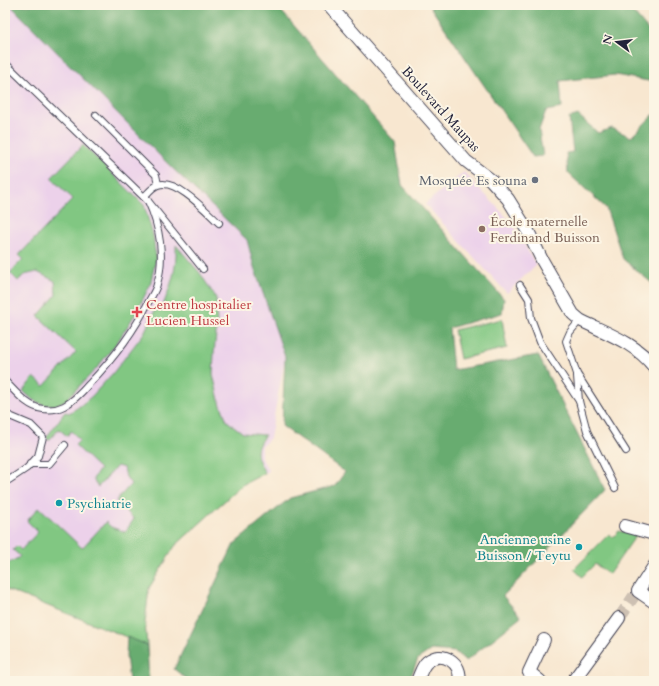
<svg xmlns="http://www.w3.org/2000/svg" width="659" height="686" font-family="Cardo,serif">
<style>
.built{fill:#ecd1ea}
.green{fill:#81c782;stroke:#52745e}
.forest{fill:#68ac70;stroke:#456756}
.lines{fill:none;stroke-linecap:round;stroke-linejoin:round}
.street-tunnel{stroke:#cdc0b2;stroke-width:12;stroke-dasharray:12 6;stroke-linecap:butt}
.lane-casing{stroke:#424051;stroke-width:8}
.street-casing{stroke:#424051;stroke-width:14}
.lane{stroke:#fff;stroke-width:6}
.street{stroke:#fff;stroke-width:12}
.worship-dot{fill:#6b7280;stroke:#fcf5e5;stroke-width:1.5}
.education-dot{fill:#8d6e63;stroke:#fcf5e5;stroke-width:1.5}
.health-dot{fill:#e0444e;stroke:#fcf5e5;stroke-width:1.5}
.culture-dot{fill:#0f9aa8;stroke:#fcf5e5;stroke-width:1.5}
.labels{text-anchor:middle;dominant-baseline:central;stroke-width:4;stroke-linejoin:round;paint-order:stroke}
.street-label{font-size:14px;fill:#22223b;stroke:#fcf5e5}
.worship-label{font-size:14px;fill:#5b616d;stroke:#fcf5e5;text-anchor:end}
.education-label{font-size:14px;fill:#785e54;stroke:#fcf5e5;text-anchor:start}
.health-label{font-size:14px;fill:#be3a42;stroke:#fcf5e5;text-anchor:start}
.culture-label{font-size:14px;fill:#0d838f;stroke:#fcf5e5;text-anchor:start}
</style>
<rect width="100%" height="100%" fill="#fcf5e5"/>
<filter id="ink" filterUnits="userSpaceOnUse"><feTurbulence type="fractalNoise" baseFrequency=".025" numOctaves="2"/><feDisplacementMap in="SourceGraphic" scale="8" xChannelSelector="R" yChannelSelector="G"/><feConvolveMatrix kernelMatrix="1 2 1 2 8 2 1 2 1" color-interpolation-filters="sRGB"/></filter>
<filter id="wash" filterUnits="userSpaceOnUse"><feTurbulence type="fractalNoise" baseFrequency=".012" numOctaves="4" result="noise"/><feDisplacementMap in="SourceGraphic" scale="16" xChannelSelector="R" yChannelSelector="G"/><feGaussianBlur stdDeviation="0.9" result="paint"/><feColorMatrix in="noise" values="0 0 0 0 0 0 0 0 0 0 0 0 0 0 0 0 0 1.4 0 .05"/><feComposite in="paint" operator="in"/></filter>
<g filter="url(#wash)">
<rect width="100%" height="100%" fill="#f8e7d0"/>
<!-- built -->
<g class="built">
<polygon points="5,5 10,5 165,161 247,240 254,267 285,357 270,438 262,446 261,451 261,457 269,471 242,485 175,546 149,588 145,623 147,645 5,589"/>
<polygon points="464,172 512,223 536,265 507,293 425,204"/>
</g>
<!-- green -->
<g class="green">
<polygon points="83,145 144,205 153,235 156,259 150,285 136,313 118,341 97,368 66,400 56,405 44,405 33,400 23,391 34,377 44,386 76,352 38,316 56,295 55,281 37,272 24,275 18,281 10,273 23,259 19,255 73,199 51,178"/>
<path d="M176,245l24,28 16,25 1,27 -3,28 -1,21 6,26 8,21 16,12 22,2c-12,16 -9,21 0,38l-23,12 -67,61 -26,42 -4,35 2,22 -142,-56v-24l13,-7 2,-2 -7,-6 4,-4 4,4 17,-18 -11,-11 12,-14 43,41 24,-26 5,5 14,5 9,-13 -18,-18 15,-17 -5,-7 -2,-9 -7,-2 -19,21 -5,-8 7,-10 -25,-24 5,-5 -9,-9 -4,5 -8,-7 -10,11 -3,-2 19,-26 4,1 11,-7 12,-10 21,-23 31,-40 12,-25h6c9,-24 15,-37 14,-63z"/>
<polygon points="502,319 507,348 460,359 454,330"/>
<polygon points="628,528 637,534 609,574 595,564 582,577 574,569 609,534 613,537 619,531 623,532"/>
</g>
<!-- forest -->
<g class="forest">
<polygon points="10,5 276,5 395,142 402,185 504,299 502,313 449,328 453,370 538,355 605,490 503,596 521,617 466,661 455,652 431,650 418,659 409,681 189,681 174,669 234,544 290,498 335,486 345,472 282,426 285,357 254,267 247,240 165,161"/>
<polygon points="429,5 627,5 654,37 654,82 615,75 560,81 562,108 546,111 539,130 543,156 533,157"/>
<polygon points="654,114 654,285 623,259 606,208 568,173 566,153 573,152 569,118 578,115 598,133 612,128 631,137"/>
<polygon points="127,637 147,645 149,681 129,681 126,655"/>
</g>
</g>
<g filter="url(#ink)">
<g class="lines">
<!-- street-tunnel -->
<polyline class="street-tunnel" points="619,618 634,596"/>
<!-- lane casing -->
<g class="lane-casing">
<g id="lane">
<polyline points="5,63 148,201 203,269"/>
<polyline points="96,115 156,175 158,184"/>
<path d="M144,197c4,-4 8,-10 14,-12 18,-7 49,27 61,38"/>
<polyline points="520,285 529,299 531,318 540,342 579,401"/>
<polyline points="580,320 570,332 566,341 577,374 626,451"/>
<polyline points="577,376 579,401 587,431 615,488"/>
<path d="M5,381c11,11 22,26 38,28 7,1 15,0 21,-3 10,-5 18,-14 25,-22 24,-25 45,-52 60,-83 3,-6 7,-11 8,-17 8,-27 3,-57 -9,-83"/>
<polyline points="5,414 31,425 43,437 38,456 27,468 9,480 5,479"/>
<polyline points="30,464 49,464 65,445"/>
</g>
</g>
<!-- street casing -->
<g class="street-casing">
<g id="street">
<path d="M329,5l137,156 25,19 17,19 21,34 13,27 31,54 7,6c26,13 56,23 74,47"/>
<polyline points="625,526 654,534"/>
<polyline points="654,566 638,591 654,602"/>
<path d="M417,681c3,-6 5,-15 10,-19 15,-13 36,1 32,19"/>
<polyline points="540,681 529,672 544,640"/>
<polyline points="573,681 619,618"/>
</g>
</g>
<!-- lane -->
<use href="#lane" class="lane"/>
<!-- street -->
<use href="#street" class="street"/>
</g>
</g>
<!-- markers -->
<circle class="worship-dot" cx="535" cy="180" r="4"/>
<circle class="education-dot" cx="482" cy="229" r="4"/>
<path class="health-dot" d="M135 306h4v4h4v4h-4v4h-4v-4h-4v-4h4z"/>
<g class="culture-dot">
<circle cx="59" cy="503" r="4"/>
<circle cx="579" cy="547" r="4"/>
</g>
<g class="labels">
<!-- street labels -->
<g class="street-label">
<text transform="translate(441 109) rotate(48)">Boulevard Maupas</text>
</g>
<!-- worship labels -->
<g class="worship-label">
<text x="527" y="180">Mosquée Es souna</text>
</g>
<!-- education labels -->
<g class="education-label">
<text x="490" y="221">École maternelle<tspan x="490" dy="16">Ferdinand Buisson</tspan></text>
</g>
<!-- health labels -->
<g class="health-label">
<text x="146" y="304">Centre hospitalier<tspan x="146" dy="16">Lucien Hussel</tspan></text>
</g>
<!-- culture labels -->
<g class="culture-label">
<text x="67" y="503">Psychiatrie</text>
<text x="571" y="539" text-anchor="end">Ancienne usine<tspan x="571" dy="16">Buisson / Teytu</tspan></text>
</g>
</g>
<!-- margin -->
<rect width="659" height="686" fill="none" stroke="#fcf5e5" stroke-width="20"/>
<!-- north arrow -->
<g transform="translate(617 42) rotate(285)" stroke="#fcf5e5" stroke-width="3" paint-order="stroke">
<path d="M0-3L7 15L0 10L-7 15Z" fill="#22223b"/>
<text y="-6" font-size="11" font-weight="bold" text-anchor="middle" fill="#22223b">N</text>
</g>
</svg>
